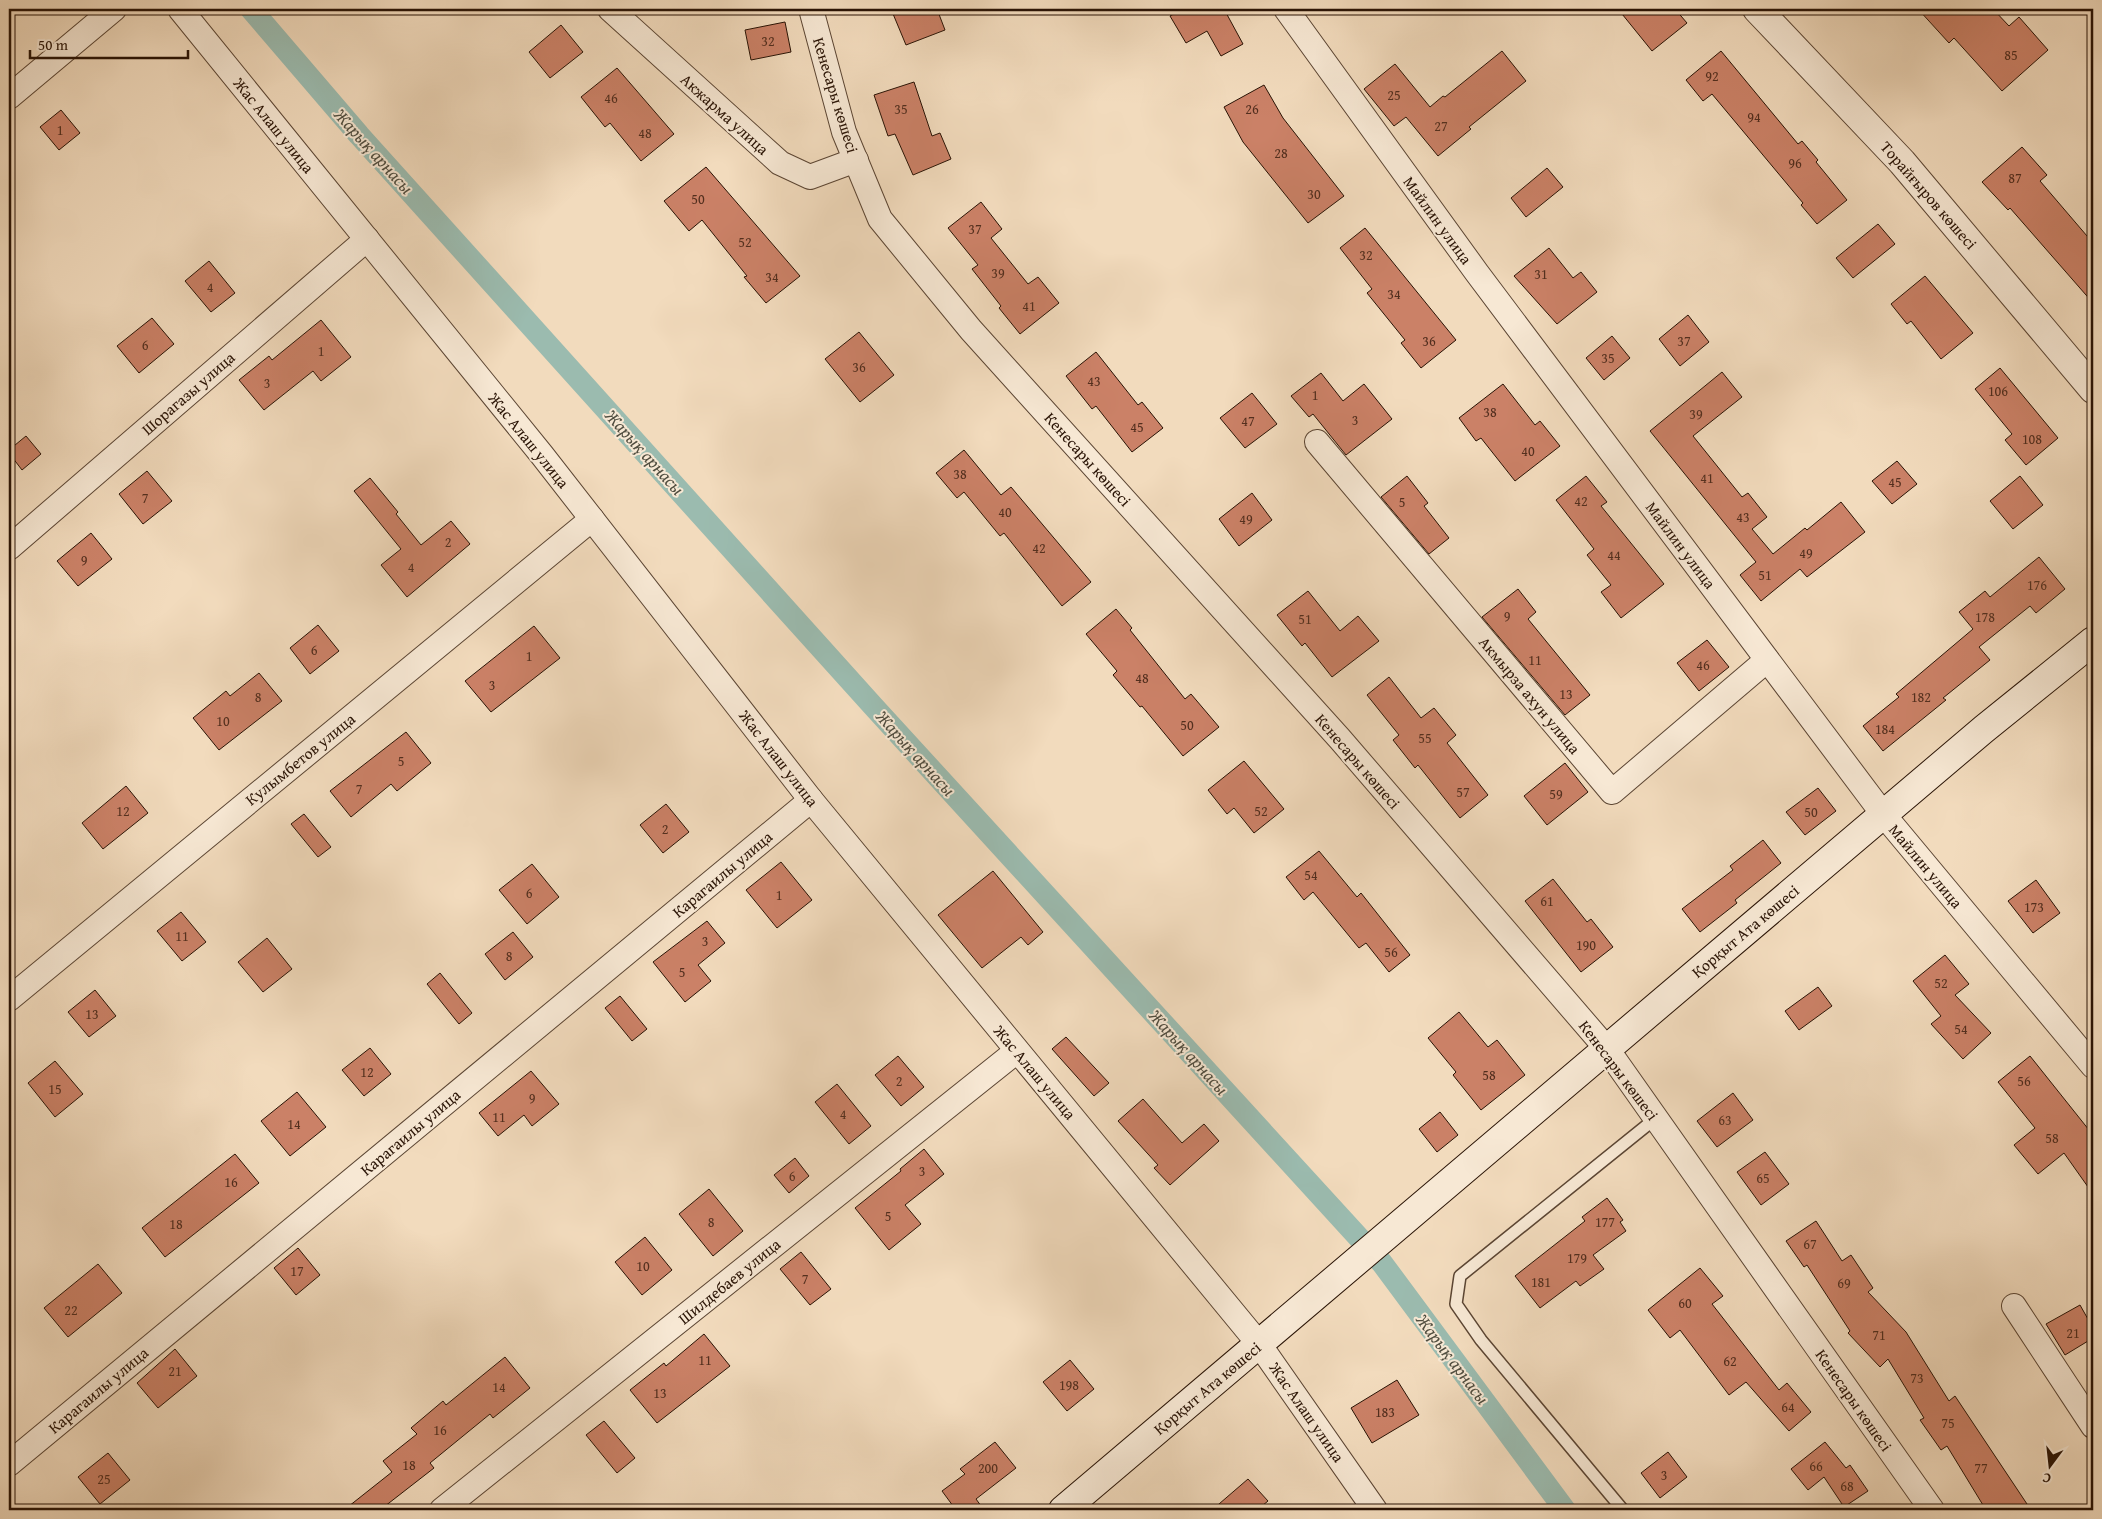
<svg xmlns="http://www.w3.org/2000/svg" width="2102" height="1519" font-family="'Gentium Book Plus',serif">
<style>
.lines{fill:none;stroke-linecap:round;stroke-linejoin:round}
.canal{stroke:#9bbbaf;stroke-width:22}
.building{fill:#cb8167;stroke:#291305}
.service-casing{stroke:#5b4533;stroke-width:14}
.minor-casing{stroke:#5b4533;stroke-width:26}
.tertiary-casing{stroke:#5b4533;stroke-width:30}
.secondary-casing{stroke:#291305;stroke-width:30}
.service{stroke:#f7e8d4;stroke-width:11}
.minor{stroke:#f7e8d4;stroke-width:24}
.tertiary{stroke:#f7e8d4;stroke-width:28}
.secondary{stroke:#f7e8d4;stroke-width:28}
.labels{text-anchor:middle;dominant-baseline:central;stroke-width:4;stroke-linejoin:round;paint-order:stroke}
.number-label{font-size:14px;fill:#522e1e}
.street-label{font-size:16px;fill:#291305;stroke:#f7e8d4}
.water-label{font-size:18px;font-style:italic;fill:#514e40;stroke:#f7e8d4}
</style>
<rect width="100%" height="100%" fill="#f2dbbd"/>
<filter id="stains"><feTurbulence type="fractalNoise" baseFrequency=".004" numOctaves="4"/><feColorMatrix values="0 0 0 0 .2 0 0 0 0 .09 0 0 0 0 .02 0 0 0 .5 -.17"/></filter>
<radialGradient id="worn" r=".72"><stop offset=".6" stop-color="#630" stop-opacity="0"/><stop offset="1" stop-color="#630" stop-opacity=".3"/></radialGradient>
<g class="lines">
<!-- canal -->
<polyline class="canal" points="251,9 359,135 873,706 1382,1263 1565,1510"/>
</g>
<!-- building -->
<g class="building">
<polygon points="891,9 937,9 945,30 906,45"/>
<polygon points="1183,9 1224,9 1243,44 1221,56 1207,31 1186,43 1170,16"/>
<polygon points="1618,9 1675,9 1687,23 1652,51"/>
<polygon points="1918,9 1993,9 2009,26 2019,17 2048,50 2002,91 1954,38 1949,43"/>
<polygon points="785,22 791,52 751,60 745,30"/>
<polygon points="561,25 583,52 550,78 529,52"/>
<polygon points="1502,51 1526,81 1469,127 1471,129 1438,156 1406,117 1394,126 1364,89 1395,64 1430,107 1443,96 1445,97"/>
<polygon points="1721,51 1798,144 1802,141 1818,160 1816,162 1847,200 1817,224 1801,205 1803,203 1712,94 1703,101 1686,80"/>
<polygon points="617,68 674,134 641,161 610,123 605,127 581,97"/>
<polygon points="914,82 932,136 940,133 951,159 913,175 895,134 888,136 874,95"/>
<polygon points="1264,85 1283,118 1344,196 1308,223 1243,142 1224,107"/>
<polygon points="61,110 80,133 59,150 40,127"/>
<polygon points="2022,147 2047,175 2040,181 2093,243 2093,303 2010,208 2008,210 1982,182"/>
<polygon points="706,167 800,276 766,303 744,277 747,276 702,220 689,231 664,201"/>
<polygon points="1547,168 1563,187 1526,217 1511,198"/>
<polygon points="981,202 1002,229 991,238 1028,284 1038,277 1059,303 1020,334 999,308 1001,306 972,269 978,265 948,228"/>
<polygon points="1878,224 1895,244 1853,278 1836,258"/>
<polygon points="1365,228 1456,340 1421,368 1401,343 1405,340 1367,293 1372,289 1340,248"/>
<polygon points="1549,248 1573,278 1581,272 1597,292 1557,324 1514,276"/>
<polygon points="209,261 235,293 211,312 185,281"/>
<polygon points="1925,276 1973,333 1941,359 1911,321 1907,324 1891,304"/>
<polygon points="1688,315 1709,342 1680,366 1659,339"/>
<polygon points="152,318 174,344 139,373 117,346"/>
<polygon points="321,320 351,357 321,381 313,371 264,410 239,380 269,356 272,360"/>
<polygon points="859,332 894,375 860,402 825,359"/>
<polygon points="1612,336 1630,358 1604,380 1586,358"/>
<polygon points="1096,352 1138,405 1142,402 1163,428 1132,452 1096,406 1092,409 1066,376"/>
<polygon points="2000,368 2058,438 2026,465 2005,440 2012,434 1975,389"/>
<polygon points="1722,372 1742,397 1693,436 1742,497 1748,493 1767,517 1752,529 1773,554 1805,528 1807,530 1841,502 1865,532 1807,577 1800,569 1761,601 1740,575 1756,562 1650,431"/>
<polygon points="1321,373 1343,401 1364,384 1392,419 1346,455 1313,414 1309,417 1291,396"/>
<polygon points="1503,384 1535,425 1540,421 1560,446 1515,481 1481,438 1476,441 1459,418"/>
<polygon points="1252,393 1277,424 1245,448 1220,418"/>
<polygon points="26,436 41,454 22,470 9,453 9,450"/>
<polygon points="964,450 1001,495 1011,487 1091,582 1062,606 1004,533 1000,536 964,492 957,498 936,473"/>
<polygon points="1897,461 1917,484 1892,504 1872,481"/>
<polygon points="147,471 172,501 143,524 119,494"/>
<polygon points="1407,476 1428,503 1424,506 1449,538 1429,554 1381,497"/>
<polygon points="1586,476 1607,502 1601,506 1664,584 1621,618 1601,592 1611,585 1587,555 1594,549 1556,500"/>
<polygon points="2020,476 2043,505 2013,529 1990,501"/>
<polygon points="370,478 398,512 396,514 421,545 451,521 470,544 407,597 381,565 401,549 354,491"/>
<polygon points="1252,493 1272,520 1239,546 1219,519"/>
<polygon points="91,533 112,559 78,586 57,561"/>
<polygon points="2039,557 2065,589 2036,613 2030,606 1979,647 1990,660 1943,698 1946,700 1883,751 1863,726 1899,697 1896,694 1973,629 1959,612 1985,591 1990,597"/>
<polygon points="1518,589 1536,612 1528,619 1590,695 1565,715 1482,617"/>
<polygon points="1308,591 1340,631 1358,616 1379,641 1332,677 1305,643 1302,646 1277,615"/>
<polygon points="1116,609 1132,628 1130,630 1185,699 1191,694 1219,727 1183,756 1142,706 1140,707 1113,675 1117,671 1086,634"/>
<polygon points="318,625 339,651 310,674 290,648"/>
<polygon points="534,626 560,658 491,712 465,681"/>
<polygon points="1707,640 1729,667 1699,691 1677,663"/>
<polygon points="259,673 282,701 219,750 193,718 226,691 230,696"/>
<polygon points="1389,677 1421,718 1434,708 1456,735 1447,743 1488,795 1460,818 1418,765 1415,768 1393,740 1399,735 1367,695"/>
<polygon points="406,732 431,763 397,791 391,784 351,817 330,791"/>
<polygon points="1244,761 1284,809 1254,833 1234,808 1227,814 1208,790"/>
<polygon points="1565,763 1588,792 1547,825 1524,796"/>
<polygon points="126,786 148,813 103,849 82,823"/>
<polygon points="1818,788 1836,811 1805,835 1786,812"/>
<polygon points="666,804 689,832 663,853 640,825"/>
<polygon points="304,814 331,847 318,857 291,824"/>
<polygon points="1763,840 1781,863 1735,900 1737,903 1700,932 1682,909 1733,870 1730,866"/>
<polygon points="1319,851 1357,897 1361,893 1410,955 1389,972 1366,943 1359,948 1313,892 1304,900 1286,877"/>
<polygon points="781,862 812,900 777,928 746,890"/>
<polygon points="532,864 559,897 527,924 499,890"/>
<polygon points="993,871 1043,932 1028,945 1021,937 982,968 938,915"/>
<polygon points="1553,879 1587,922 1591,919 1613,947 1581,972 1525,901"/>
<polygon points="2036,880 2060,913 2033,933 2008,901"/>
<polygon points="181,912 206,942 182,961 157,931"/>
<polygon points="707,921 725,943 698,965 711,981 685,1002 653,962"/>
<polygon points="513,932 533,957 505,980 485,954"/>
<polygon points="267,938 292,969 263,992 238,962"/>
<polygon points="1945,955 1969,984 1955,995 1991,1033 1963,1059 1931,1024 1941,1016 1913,981"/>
<polygon points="440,973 472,1013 459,1024 427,984"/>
<polygon points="1818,987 1832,1006 1799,1030 1785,1011"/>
<polygon points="95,990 116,1016 89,1037 68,1012"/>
<polygon points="620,996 647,1029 632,1041 605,1008"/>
<polygon points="1459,1012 1488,1047 1497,1040 1525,1075 1481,1110 1453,1075 1456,1072 1428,1038"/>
<polygon points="1066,1037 1109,1083 1094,1096 1052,1049"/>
<polygon points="370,1048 391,1074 364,1096 342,1070"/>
<polygon points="898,1056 924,1087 901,1106 875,1075"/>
<polygon points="2030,1056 2093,1135 2093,1194 2064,1153 2038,1174 2014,1145 2035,1128 1998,1082"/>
<polygon points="55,1061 83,1094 55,1117 28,1083"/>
<polygon points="531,1071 559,1104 532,1126 524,1115 498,1136 479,1113"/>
<polygon points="837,1084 871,1126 849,1144 815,1102"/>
<polygon points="297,1092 326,1127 290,1156 261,1121"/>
<polygon points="1733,1093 1753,1120 1717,1147 1697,1121"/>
<polygon points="1143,1099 1182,1143 1204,1124 1219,1141 1170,1185 1154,1168 1158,1165 1118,1121"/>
<polygon points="1440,1112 1458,1135 1437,1152 1419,1129"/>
<polygon points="924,1149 944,1174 905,1205 921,1224 889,1250 855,1208 901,1171 900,1169"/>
<polygon points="1765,1152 1789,1184 1761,1205 1737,1172"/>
<polygon points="235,1154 259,1183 165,1257 142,1228"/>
<polygon points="795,1158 809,1176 789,1193 774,1175"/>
<polygon points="709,1189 743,1231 713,1256 679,1214"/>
<polygon points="1607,1198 1623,1220 1620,1222 1626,1231 1593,1255 1604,1269 1580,1286 1576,1281 1540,1308 1515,1276 1585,1221 1582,1217"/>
<polygon points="1816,1221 1842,1261 1851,1255 1873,1288 1868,1292 1906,1332 1949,1401 1955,1396 2031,1510 1986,1510 1947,1446 1941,1450 1920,1420 1924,1418 1888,1359 1880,1367 1848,1333 1850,1331 1807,1265 1804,1267 1786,1241"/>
<polygon points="645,1237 672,1270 642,1295 615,1262"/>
<polygon points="298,1248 320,1275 296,1295 274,1268"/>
<polygon points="801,1252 831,1289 810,1305 780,1269"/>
<polygon points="98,1264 122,1293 68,1337 44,1308"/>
<polygon points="1700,1268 1723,1296 1712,1304 1779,1390 1787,1383 1811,1412 1789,1431 1746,1382 1729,1395 1680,1330 1670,1338 1648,1310"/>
<polygon points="2080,1305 2093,1328 2093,1338 2065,1355 2046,1324"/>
<polygon points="704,1334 730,1366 657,1423 630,1390 664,1363 666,1366"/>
<polygon points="175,1349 197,1376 158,1408 137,1383"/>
<polygon points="505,1357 530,1388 493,1418 490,1414 430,1463 434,1468 380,1510 344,1510 392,1472 383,1461 417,1434 411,1428 443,1401 446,1405"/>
<polygon points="1070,1360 1094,1389 1067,1411 1043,1382"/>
<polygon points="1397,1380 1419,1415 1372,1443 1351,1408"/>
<polygon points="604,1421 635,1458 617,1473 586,1435"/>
<polygon points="995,1442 1016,1468 976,1499 984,1510 956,1510 942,1491 965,1474 960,1469"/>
<polygon points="1825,1442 1846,1468 1850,1465 1868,1491 1844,1507 1824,1477 1808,1490 1791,1469"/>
<polygon points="1668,1452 1687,1477 1660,1498 1641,1473"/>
<polygon points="108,1453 130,1480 100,1504 78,1477"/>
<polygon points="1248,1479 1268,1501 1257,1510 1212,1510"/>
</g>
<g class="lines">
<!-- service casing -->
<g class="service-casing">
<polyline id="service" points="1623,1510 1481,1340 1456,1304 1460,1276 1656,1118"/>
</g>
<!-- minor casing -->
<g class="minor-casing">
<g id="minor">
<polyline points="180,9 542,455 811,800 1259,1344 1375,1510"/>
<polyline points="610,9 780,163 810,177 856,160"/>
<polyline points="811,9 844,132 880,219 971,330 1340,739 1607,1049 1932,1510"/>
<polyline points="1286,9 1477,273 1883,814 2093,1066"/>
<polyline points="9,97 114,9"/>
<polyline points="1317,442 1612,792 1767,660"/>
<polyline points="9,548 367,239"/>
<polyline points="9,999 592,519"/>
<polyline points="2014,1306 2093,1426"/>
<polyline points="9,1464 811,800"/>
<polyline points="442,1510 1017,1051"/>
</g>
</g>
<!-- tertiary casing -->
<g class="tertiary-casing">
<polyline id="tertiary" points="1757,9 1902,162 2093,389"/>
</g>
<!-- secondary casing -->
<g class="secondary-casing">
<polyline id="secondary" points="1063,1510 1984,729 2093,641"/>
</g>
<!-- service -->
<use href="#service" class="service"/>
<!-- minor -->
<use href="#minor" class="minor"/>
<!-- tertiary -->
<use href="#tertiary" class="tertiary"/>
<!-- secondary -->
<use href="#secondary" class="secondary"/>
</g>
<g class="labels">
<!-- number labels -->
<g class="number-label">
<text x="768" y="41">32</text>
<text x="2011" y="55">85</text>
<text x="1712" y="76">92</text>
<text x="1394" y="95">25</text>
<text x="611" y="98">46</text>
<text x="901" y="109">35</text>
<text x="1252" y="109">26</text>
<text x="1754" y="117">94</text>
<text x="1441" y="126">27</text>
<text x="60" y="130">1</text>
<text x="645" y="133">48</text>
<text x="1281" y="153">28</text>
<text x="1795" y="163">96</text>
<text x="2015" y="178">87</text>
<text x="1314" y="194">30</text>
<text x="698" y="199">50</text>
<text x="975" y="229">37</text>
<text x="745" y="242">52</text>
<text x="1366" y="255">32</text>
<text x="998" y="273">39</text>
<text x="1541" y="274">31</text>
<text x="772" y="277">34</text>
<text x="210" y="287">4</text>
<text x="1394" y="294">34</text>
<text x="1029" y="306">41</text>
<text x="1429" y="341">36</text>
<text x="1684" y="341">37</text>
<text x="145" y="345">6</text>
<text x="321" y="351">1</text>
<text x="1608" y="358">35</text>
<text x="859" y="367">36</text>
<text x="1094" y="381">43</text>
<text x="267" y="383">3</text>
<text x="1998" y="391">106</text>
<text x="1315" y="395">1</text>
<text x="1490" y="412">38</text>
<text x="1696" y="414">39</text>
<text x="1355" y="420">3</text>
<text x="1248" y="421">47</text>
<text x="1137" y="427">45</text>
<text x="2032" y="439">108</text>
<text x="1528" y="451">40</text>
<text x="960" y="474">38</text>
<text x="1707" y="478">41</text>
<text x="1895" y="482">45</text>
<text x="145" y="498">7</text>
<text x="1581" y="501">42</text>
<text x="1402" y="502">5</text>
<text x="1005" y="512">40</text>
<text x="1743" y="517">43</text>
<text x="1246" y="519">49</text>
<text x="448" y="542">2</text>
<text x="1039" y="548">42</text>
<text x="1806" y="553">49</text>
<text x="1614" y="555">44</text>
<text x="84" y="560">9</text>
<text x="411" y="567">4</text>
<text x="1765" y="575">51</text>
<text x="2037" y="585">176</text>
<text x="1507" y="616">9</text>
<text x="1985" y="617">178</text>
<text x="1305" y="619">51</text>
<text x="314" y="650">6</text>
<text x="529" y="656">1</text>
<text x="1535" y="660">11</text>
<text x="1703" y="665">46</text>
<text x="1142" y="678">48</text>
<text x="492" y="685">3</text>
<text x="1566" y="694">13</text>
<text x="258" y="697">8</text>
<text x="1921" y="697">182</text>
<text x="223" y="721">10</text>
<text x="1187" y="725">50</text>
<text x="1885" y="729">184</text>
<text x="1425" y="738">55</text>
<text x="401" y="761">5</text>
<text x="359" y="789">7</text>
<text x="1463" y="792">57</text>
<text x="1556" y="794">59</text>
<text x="123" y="811">12</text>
<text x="1261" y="811">52</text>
<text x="1811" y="812">50</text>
<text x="665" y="829">2</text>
<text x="1311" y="875">54</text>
<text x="529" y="893">6</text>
<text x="779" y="895">1</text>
<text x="1547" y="901">61</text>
<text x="2034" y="907">173</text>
<text x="182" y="936">11</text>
<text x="705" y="941">3</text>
<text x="1586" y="945">190</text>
<text x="1391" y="952">56</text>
<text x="509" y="956">8</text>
<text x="682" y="972">5</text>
<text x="1941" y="983">52</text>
<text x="92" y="1014">13</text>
<text x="1961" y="1029">54</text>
<text x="367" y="1072">12</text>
<text x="1489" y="1075">58</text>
<text x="899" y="1081">2</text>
<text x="2024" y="1081">56</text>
<text x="55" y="1089">15</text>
<text x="532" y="1098">9</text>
<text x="843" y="1114">4</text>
<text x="499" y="1117">11</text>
<text x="1725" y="1120">63</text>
<text x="294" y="1124">14</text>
<text x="2052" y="1138">58</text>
<text x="922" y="1171">3</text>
<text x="792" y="1176">6</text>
<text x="1763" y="1178">65</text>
<text x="231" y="1182">16</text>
<text x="888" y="1216">5</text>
<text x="711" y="1222">8</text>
<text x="1605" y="1222">177</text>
<text x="176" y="1224">18</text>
<text x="1810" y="1244">67</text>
<text x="1577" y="1258">179</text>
<text x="643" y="1266">10</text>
<text x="297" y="1271">17</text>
<text x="805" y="1279">7</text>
<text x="1541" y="1282">181</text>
<text x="1844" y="1283">69</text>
<text x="1685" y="1303">60</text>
<text x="71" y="1310">22</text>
<text x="2073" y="1333">21</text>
<text x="1879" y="1335">71</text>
<text x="705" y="1360">11</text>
<text x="1730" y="1361">62</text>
<text x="175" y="1371">21</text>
<text x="1917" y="1378">73</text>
<text x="1069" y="1385">198</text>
<text x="499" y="1387">14</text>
<text x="660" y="1393">13</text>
<text x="1788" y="1407">64</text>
<text x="1385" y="1412">183</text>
<text x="1948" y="1423">75</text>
<text x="440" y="1430">16</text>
<text x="409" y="1465">18</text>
<text x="1816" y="1466">66</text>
<text x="988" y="1468">200</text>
<text x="1981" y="1468">77</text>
<text x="1664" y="1475">3</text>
<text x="104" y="1479">25</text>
<text x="1847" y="1486">68</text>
</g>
<!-- street labels -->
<g class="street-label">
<text transform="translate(836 95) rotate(73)">Кенесары көшесі</text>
<text transform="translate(725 114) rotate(42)">Акжарма улица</text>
<text transform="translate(274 125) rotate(51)">Жас Алаш улица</text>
<text transform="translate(1929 195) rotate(49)">Торайғыров көшесі</text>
<text transform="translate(1438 220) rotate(54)">Майлин улица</text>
<text transform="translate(188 393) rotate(-41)">Шорагазы улица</text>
<text transform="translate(529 440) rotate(51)">Жас Алаш улица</text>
<text transform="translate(1088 459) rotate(48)">Кенесары көшесі</text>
<text transform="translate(1681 545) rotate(53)">Майлин улица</text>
<text transform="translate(1530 695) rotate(50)">Акмырза ахун улица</text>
<text transform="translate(779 758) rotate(52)">Жас Алаш улица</text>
<text transform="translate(300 759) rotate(-39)">Кулымбетов улица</text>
<text transform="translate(1358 761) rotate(49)">Кенесары көшесі</text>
<text transform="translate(1926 866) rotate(50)">Майлин улица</text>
<text transform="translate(722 874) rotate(-40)">Карагаилы улица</text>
<text transform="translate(1745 931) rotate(-40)">Қорқыт Ата көшесі</text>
<text transform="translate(1619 1070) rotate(53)">Кенесары көшесі</text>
<text transform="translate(1035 1072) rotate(50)">Жас Алаш улица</text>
<text transform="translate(410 1132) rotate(-40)">Карагаилы улица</text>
<text transform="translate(729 1281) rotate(-39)">Шилдебаев улица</text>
<text transform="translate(1207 1388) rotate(-40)">Қорқыт Ата көшесі</text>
<text transform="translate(98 1390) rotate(-40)">Карагаилы улица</text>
<text transform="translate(1854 1400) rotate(55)">Кенесары көшесі</text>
<text transform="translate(1307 1412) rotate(55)">Жас Алаш улица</text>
</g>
<!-- water labels -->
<g class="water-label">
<text transform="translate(374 151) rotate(48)">Жарық арнасы</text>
<text transform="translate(645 452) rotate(48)">Жарық арнасы</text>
<text transform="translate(916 753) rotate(48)">Жарық арнасы</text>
<text transform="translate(1189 1052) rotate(48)">Жарық арнасы</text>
<text transform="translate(1453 1359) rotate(53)">Жарық арнасы</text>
</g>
</g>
<!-- margin -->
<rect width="2102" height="1519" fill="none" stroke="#f2dbbd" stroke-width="30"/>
<rect x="10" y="10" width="2082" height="1499" fill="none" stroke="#291305" stroke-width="2.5"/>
<rect x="15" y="15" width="2072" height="1489" fill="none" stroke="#291305"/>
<!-- north arrow -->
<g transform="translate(2050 1466) rotate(195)" stroke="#f7e8d4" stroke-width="4" paint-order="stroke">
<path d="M0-4L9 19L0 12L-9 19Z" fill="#291305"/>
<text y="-8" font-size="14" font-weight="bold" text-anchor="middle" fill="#291305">С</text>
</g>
<!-- scale -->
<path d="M30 50v8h158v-8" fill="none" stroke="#291305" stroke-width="2.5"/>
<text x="38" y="50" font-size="15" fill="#291305" stroke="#f7e8d4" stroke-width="4" paint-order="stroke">50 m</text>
<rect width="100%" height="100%" filter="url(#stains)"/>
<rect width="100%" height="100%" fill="url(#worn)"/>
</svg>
